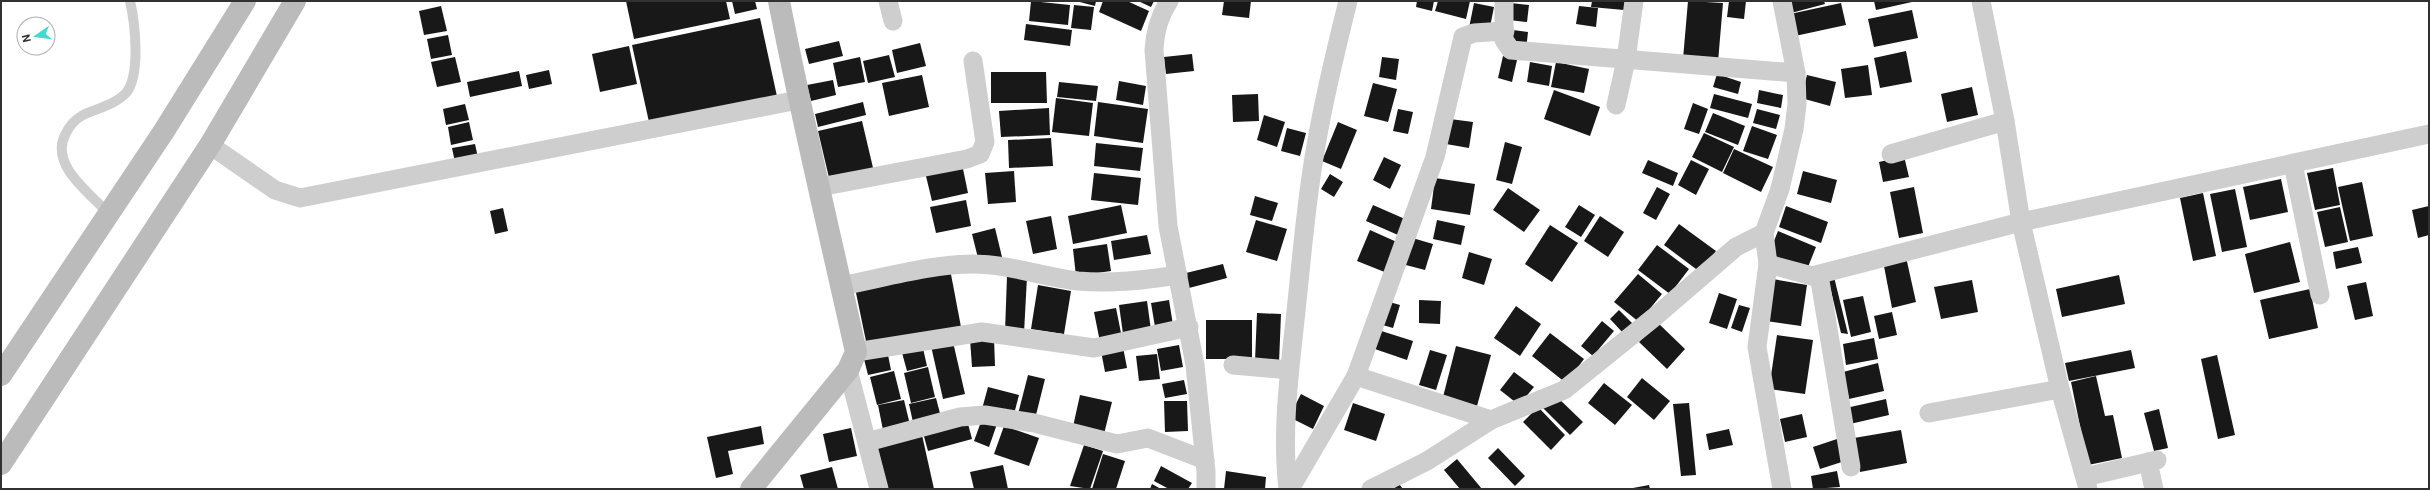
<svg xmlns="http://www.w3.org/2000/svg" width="2430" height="490" font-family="Roboto,sans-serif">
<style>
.building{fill:#181818}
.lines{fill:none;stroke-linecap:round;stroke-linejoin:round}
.lane{stroke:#cecece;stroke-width:10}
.street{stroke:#cecece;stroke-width:19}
.secondary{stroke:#bbb;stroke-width:22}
</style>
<rect width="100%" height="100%" fill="#fff"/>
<!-- building -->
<g class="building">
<polygon points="626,1 726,1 730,19 634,39"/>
<polygon points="732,1 755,1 757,9 735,14"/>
<polygon points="1031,1 1070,5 1068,25 1029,21"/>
<polygon points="1076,1 1096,1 1095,6"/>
<polygon points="1103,1 1127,1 1149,11 1141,31 1099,12"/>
<polygon points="1138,1 1154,1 1151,7"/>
<polygon points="1224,1 1251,1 1249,18 1222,15"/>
<polygon points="1417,1 1434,1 1432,11 1416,7"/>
<polygon points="1438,1 1470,1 1466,19 1435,11"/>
<polygon points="1592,1 1625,1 1624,10 1591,7"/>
<polygon points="1688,1 1723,3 1718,62 1683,59"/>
<polygon points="1729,1 1746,1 1744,19 1727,17"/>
<polygon points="1788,1 1824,1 1825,4 1791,13"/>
<polygon points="1874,1 1912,1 1912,2 1876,10"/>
<polygon points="1474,3 1494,7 1489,32 1469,28"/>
<polygon points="1511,3 1529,5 1527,22 1509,20"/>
<polygon points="1841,3 1846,25 1795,36 1790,14"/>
<polygon points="1074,5 1094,7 1091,30 1071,28"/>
<polygon points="441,6 447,31 424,35 419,11"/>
<polygon points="1579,6 1598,8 1596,27 1576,24"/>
<polygon points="1912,10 1918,38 1874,47 1868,19"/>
<polygon points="760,18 778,101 649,122 632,45"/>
<polygon points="1026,24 1072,30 1070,46 1024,40"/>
<polygon points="1513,30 1528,32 1526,50 1510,48"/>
<polygon points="448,35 452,55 431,59 427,39"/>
<polygon points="839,41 843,56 809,64 805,49"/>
<polygon points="920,43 926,66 897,73 892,50"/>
<polygon points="629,46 637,84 600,92 592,54"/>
<polygon points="1906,51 1912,82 1880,88 1874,58"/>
<polygon points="1192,54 1194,71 1166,74 1164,57"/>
<polygon points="889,55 895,77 868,83 863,61"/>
<polygon points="1503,56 1517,60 1512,82 1498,78"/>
<polygon points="455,57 461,82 437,87 431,62"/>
<polygon points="860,57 865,82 838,87 833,63"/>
<polygon points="1382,57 1399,59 1396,80 1379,77"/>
<polygon points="1530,62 1552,66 1549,86 1527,82"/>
<polygon points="1556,62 1589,69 1584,93 1551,87"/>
<polygon points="1868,65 1872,95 1845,98 1841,69"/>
<polygon points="549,70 552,84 529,89 526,75"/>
<polygon points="519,71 522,86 470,97 467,82"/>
<polygon points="991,72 1046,72 1047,103 991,103"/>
<polygon points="1717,74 1741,82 1738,94 1713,87"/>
<polygon points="922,75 929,107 889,116 882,83"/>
<polygon points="1807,75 1836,82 1830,106 1801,98"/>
<polygon points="833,80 836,95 811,101 807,85"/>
<polygon points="1119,81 1146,86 1143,105 1116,100"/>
<polygon points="1059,82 1098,86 1096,101 1057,97"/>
<polygon points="1373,83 1397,89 1388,122 1364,116"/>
<polygon points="1972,87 1978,115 1947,122 1941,94"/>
<polygon points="1554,90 1600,107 1590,136 1544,119"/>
<polygon points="1759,90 1783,95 1781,108 1757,103"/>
<polygon points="1258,94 1259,121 1233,122 1232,95"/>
<polygon points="1714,94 1752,104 1748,118 1710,108"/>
<polygon points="1056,98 1093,103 1089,136 1052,132"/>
<polygon points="863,102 866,115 818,127 815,114"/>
<polygon points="1098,102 1148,109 1143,143 1094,136"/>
<polygon points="1693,103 1708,109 1699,134 1684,129"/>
<polygon points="465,104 469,120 446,125 443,109"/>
<polygon points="1049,108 1050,135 1001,137 999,111"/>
<polygon points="1398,109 1413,112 1408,134 1393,131"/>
<polygon points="1757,109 1780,115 1776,129 1753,123"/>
<polygon points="1713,113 1745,126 1738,145 1705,132"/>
<polygon points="1264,115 1285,122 1277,147 1257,140"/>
<polygon points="1450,119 1473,122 1469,148 1446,144"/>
<polygon points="862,121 874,172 830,182 818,131"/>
<polygon points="469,122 473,140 451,145 448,127"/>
<polygon points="1338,122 1357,130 1341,169 1322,161"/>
<polygon points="1752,126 1777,135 1768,159 1743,151"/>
<polygon points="1287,128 1306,133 1300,156 1281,151"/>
<polygon points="1704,133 1734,147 1722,172 1692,157"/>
<polygon points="1051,138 1053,166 1009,168 1008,140"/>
<polygon points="1505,142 1522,147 1512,184 1496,180"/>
<polygon points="1096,143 1143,148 1140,171 1094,166"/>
<polygon points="475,144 479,162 456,167 452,148"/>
<polygon points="1734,149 1773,167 1761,192 1723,173"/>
<polygon points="1904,156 1909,177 1883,182 1879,162"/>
<polygon points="1384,157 1401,165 1390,189 1373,180"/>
<polygon points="1648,160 1678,173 1673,186 1642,173"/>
<polygon points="1691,160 1709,169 1696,195 1678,185"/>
<polygon points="962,164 968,193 932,201 925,172"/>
<polygon points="2333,168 2340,205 2315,210 2307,173"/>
<polygon points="1014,171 1016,202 988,204 985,173"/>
<polygon points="1803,171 1837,180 1831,203 1797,194"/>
<polygon points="1094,173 1141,178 1138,205 1091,200"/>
<polygon points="1330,174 1343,182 1334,197 1321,189"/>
<polygon points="1435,178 1475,184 1470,215 1431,209"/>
<polygon points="2281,179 2288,212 2250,220 2243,187"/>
<polygon points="2362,182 2373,236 2350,241 2338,187"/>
<polygon points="1657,187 1670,194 1656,220 1643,213"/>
<polygon points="1914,187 1923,233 1899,238 1890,192"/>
<polygon points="1508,188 1540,210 1524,232 1493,210"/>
<polygon points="2235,189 2247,247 2222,252 2210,194"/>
<polygon points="2203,193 2216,256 2193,261 2180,198"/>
<polygon points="1255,196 1278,203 1272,221 1250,215"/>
<polygon points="966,200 971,226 936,233 930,207"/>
<polygon points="1121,205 1127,233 1073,244 1068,216"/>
<polygon points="1373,205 1405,219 1398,235 1366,221"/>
<polygon points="1579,205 1595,215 1581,237 1565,227"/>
<polygon points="1786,206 1828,222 1821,243 1779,227"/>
<polygon points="2429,206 2429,235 2418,238 2412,210"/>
<polygon points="2340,207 2348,242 2325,247 2317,212"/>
<polygon points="503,208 508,231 495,234 490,211"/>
<polygon points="1051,216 1057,249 1033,254 1026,221"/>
<polygon points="1600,216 1624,232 1608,257 1584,241"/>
<polygon points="1256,220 1287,229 1277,261 1246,252"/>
<polygon points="1437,220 1465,226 1461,245 1433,239"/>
<polygon points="1679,224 1716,251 1700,272 1664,245"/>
<polygon points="1550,225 1578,243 1552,282 1525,264"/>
<polygon points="995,228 1002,257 979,262 972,234"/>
<polygon points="1370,230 1399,243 1387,273 1357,261"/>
<polygon points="1778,231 1816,247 1806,272 1768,256"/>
<polygon points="1147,235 1151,254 1114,260 1111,241"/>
<polygon points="1409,237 1433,244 1425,270 1402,264"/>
<polygon points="2290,242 2300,282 2254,293 2245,254"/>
<polygon points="1107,244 1111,271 1076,276 1073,249"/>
<polygon points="1657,245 1689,269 1670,294 1638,270"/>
<polygon points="2358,247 2362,263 2336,269 2333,252"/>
<polygon points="1469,252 1492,259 1484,285 1462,278"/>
<polygon points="1906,257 1916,302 1892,308 1883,261"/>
<polygon points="1223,264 1227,278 1189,288 1186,273"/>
<polygon points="950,269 961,327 867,346 855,288"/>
<polygon points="1638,274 1662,294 1639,322 1614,302"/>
<polygon points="2119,275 2125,304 2062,317 2056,289"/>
<polygon points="1007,276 1027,277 1024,333 1005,332"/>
<polygon points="1834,277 1848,334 1841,333 1828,278"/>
<polygon points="1773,279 1807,285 1801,326 1766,321"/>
<polygon points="1972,280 1978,312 1941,319 1934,287"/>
<polygon points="2366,282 2373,316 2355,320 2347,286"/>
<polygon points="1038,285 1071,291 1064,334 1031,329"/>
<polygon points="2310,289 2318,328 2269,339 2260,300"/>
<polygon points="1719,293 1737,299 1727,329 1709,323"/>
<polygon points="1863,296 1871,332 1851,337 1843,300"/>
<polygon points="1169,300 1173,325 1155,327 1151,303"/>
<polygon points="1419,300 1441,301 1440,324 1419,323"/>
<polygon points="1147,301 1151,330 1123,334 1119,305"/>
<polygon points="1386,301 1400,305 1393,328 1379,324"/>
<polygon points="1739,305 1750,308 1742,332 1731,328"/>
<polygon points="1516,306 1541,324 1520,356 1494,338"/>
<polygon points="1116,308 1122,338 1100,342 1094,312"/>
<polygon points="1619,310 1634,325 1624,334 1610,319"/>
<polygon points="1892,312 1897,335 1879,339 1874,316"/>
<polygon points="1257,313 1281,314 1279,363 1255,361"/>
<rect x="1206" y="320" width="46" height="39"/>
<polygon points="1602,321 1614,331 1593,356 1581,346"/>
<polygon points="1657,322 1685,349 1667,369 1639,342"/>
<polygon points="1375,329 1413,341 1407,360 1369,347"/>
<polygon points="1550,333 1584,359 1566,383 1532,356"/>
<polygon points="1777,335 1813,340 1805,394 1769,389"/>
<polygon points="994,338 995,366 972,367 970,339"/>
<polygon points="1874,338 1878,359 1846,365 1843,344"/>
<polygon points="953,342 965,394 943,399 931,346"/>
<polygon points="922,344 927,366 907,371 901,349"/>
<polygon points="1179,345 1183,367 1161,371 1157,349"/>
<polygon points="1456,346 1491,355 1477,406 1443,397"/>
<polygon points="1123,347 1127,368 1105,372 1101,351"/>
<polygon points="887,350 891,370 868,375 863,355"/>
<polygon points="1430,350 1447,355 1436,390 1419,385"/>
<polygon points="2131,350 2135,368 2069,381 2065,363"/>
<polygon points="1157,354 1160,379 1139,381 1136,356"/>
<polygon points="2217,355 2235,435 2218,439 2201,359"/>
<polygon points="1878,363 1884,391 1849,399 1843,372"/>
<polygon points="928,367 935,397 911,403 904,373"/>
<polygon points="894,371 901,399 877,405 870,377"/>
<polygon points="1514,372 1534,387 1519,405 1500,390"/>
<polygon points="1028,375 1045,379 1035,419 1018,414"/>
<polygon points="2096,376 2105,416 2113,415 2122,458 2088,465 2071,382"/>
<polygon points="1642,378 1670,401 1654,420 1627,397"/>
<polygon points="1184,380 1187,394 1165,398 1162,384"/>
<polygon points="1604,383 1632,405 1615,425 1588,403"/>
<polygon points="988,387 1019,395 1013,418 982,409"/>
<polygon points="1301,394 1324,406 1313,429 1289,417"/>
<polygon points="1080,395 1112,402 1103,438 1072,431"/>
<polygon points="1555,395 1583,422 1570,435 1543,408"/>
<polygon points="936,398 942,421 914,427 909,404"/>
<polygon points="1886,399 1889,415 1850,424 1846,408"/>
<polygon points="904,400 911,429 884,435 878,405"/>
<polygon points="1164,401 1187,401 1188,431 1165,432"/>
<polygon points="1353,403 1385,414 1376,441 1344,430"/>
<polygon points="1689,403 1696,475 1681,476 1673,404"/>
<polygon points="1538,407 1565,435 1551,450 1523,422"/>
<polygon points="2159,409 2168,448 2154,451 2144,413"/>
<polygon points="1802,414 1807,437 1785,442 1780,419"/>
<polygon points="982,419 997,424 989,447 974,441"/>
<polygon points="967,420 972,439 928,451 923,433"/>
<polygon points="761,426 764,444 728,451 733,474 716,478 707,437"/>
<polygon points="1004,426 1039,438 1029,466 994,454"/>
<polygon points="851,428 857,456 829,462 823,434"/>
<polygon points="1729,429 1733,445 1709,450 1706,434"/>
<polygon points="1901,430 1907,463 1860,472 1854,438"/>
<polygon points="922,435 934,489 885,489 875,446"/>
<polygon points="1840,438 1848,460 1820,469 1813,447"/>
<polygon points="1084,445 1103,451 1090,489 1070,486"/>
<polygon points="1498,448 1525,476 1515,486 1488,458"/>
<polygon points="1103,454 1125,461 1116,489 1092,489"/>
<polygon points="1457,459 1482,489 1460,489 1444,470"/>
<polygon points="1003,465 1008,489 974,489 970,472"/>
<polygon points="1161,466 1192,483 1188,489 1169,489 1154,481"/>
<polygon points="832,467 838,489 804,489 800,475"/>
<polygon points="1226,471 1266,477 1265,489 1224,489"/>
<polygon points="1837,471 1840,487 1813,489 1811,476"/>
<polygon points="1152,484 1161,489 1150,489"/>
<polygon points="1399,484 1403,489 1393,489"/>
<polygon points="1649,485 1650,489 1633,489 1633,488"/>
</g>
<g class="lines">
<!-- lane -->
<path class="lane" d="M109,214c-19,-21 -59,-48 -44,-79 4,-9 9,-15 18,-20 13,-6 33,-11 43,-22 15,-18 9,-70 4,-92"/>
<!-- street -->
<g class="street">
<polyline points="888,1 893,21"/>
<path d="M1169,1c-10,16 -14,30 -15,49l14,176 27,139 11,107v17"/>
<polyline points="1504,1 1504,40 1511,50 1796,73"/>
<polyline points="1981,1 2005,121 2021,222 2060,389 2088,489"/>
<polyline points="1616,105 1626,60 1634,1"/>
<polyline points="210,145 275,190 300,198 798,100"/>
<polyline points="1891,154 2005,121"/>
<polyline points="2293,164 2320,295"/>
<polyline points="820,187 967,159 980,154 985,142 973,61"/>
<polyline points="1768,264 1812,276 2021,222 2429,134"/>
<polyline points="1819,275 1851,467"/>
<path d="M841,286c42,-8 90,-22 132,-22 36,0 70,13 105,17 34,3 67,-1 100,-6"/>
<polyline points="856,352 982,332 1094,348 1189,327"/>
<polyline points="1233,365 1289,370"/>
<polyline points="848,370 879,489"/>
<polyline points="1356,376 1491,420"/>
<polyline points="1929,413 2060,389"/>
<polyline points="867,442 960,417 985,415 1034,423 1117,444 1148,438 1205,460"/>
<polyline points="2148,462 2154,489"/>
<polyline points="2085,477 2157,460"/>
<path d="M1288,489c-7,-59 2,-120 8,-178 6,-55 10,-111 20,-165 8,-49 20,-97 32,-145"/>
<polyline points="1290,489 1356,376 1435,157 1463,37 1474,33 1505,31"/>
<polyline points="1371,489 1427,461 1491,420 1564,390 1657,315 1736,247 1764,233"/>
<polyline points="1782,489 1757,347 1768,264 1764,233 1780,189 1794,129 1797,104 1796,73 1782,1"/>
</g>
<!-- secondary -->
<g class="secondary">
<polyline points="1,375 164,131 245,1"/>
<polyline points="1,464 210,145 295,1"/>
<path d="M751,489l97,-119 8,-18c-26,-117 -54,-233 -77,-351"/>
</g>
</g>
<!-- border -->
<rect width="2430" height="490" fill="none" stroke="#313131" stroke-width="4"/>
<!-- north arrow -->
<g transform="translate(36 36) rotate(257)"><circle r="19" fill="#ffffff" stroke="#adadad"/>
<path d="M0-3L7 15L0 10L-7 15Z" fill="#44d8ce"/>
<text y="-6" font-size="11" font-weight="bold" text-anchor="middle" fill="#313131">N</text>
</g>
</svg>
